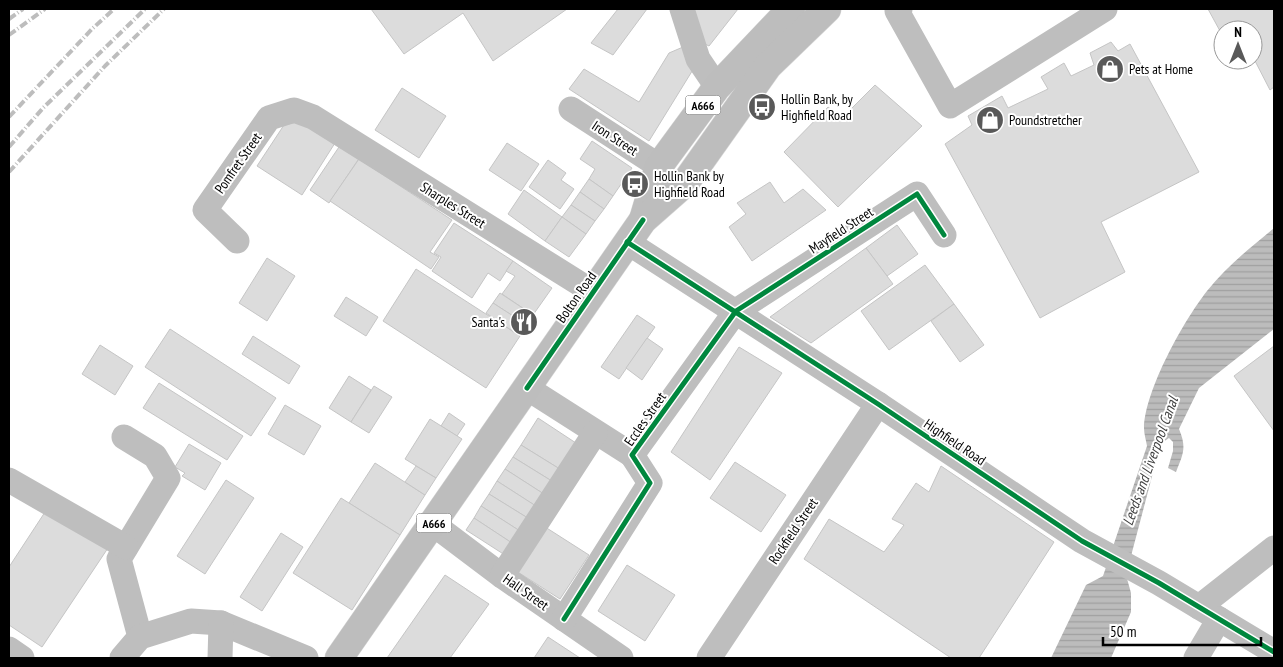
<svg xmlns="http://www.w3.org/2000/svg" width="1283" height="667" font-family="'PT Sans Narrow',sans-serif">
<style>
.water{fill:url(#water-rules)}
.building{fill:#dcdcdc;stroke:#c5c5c5}
.lines{fill:none;stroke-linecap:round;stroke-linejoin:round}
.highway-casing{stroke:#dbdbdb;stroke-width:29}
.minor{stroke:#bebebe;stroke-width:25}
.highway{stroke:#bdbdbd;stroke-width:28}
.rail{stroke:#bdbdbd;stroke-width:4;stroke-dasharray:8 2.5 1 2.5;stroke-linecap:butt}
.cycleway-casing{stroke:#fff;stroke-width:8}
.cycleway{stroke:#00873e;stroke-width:5}
.labels{text-anchor:middle;dominant-baseline:central;stroke-width:4;stroke-linejoin:round;paint-order:stroke}
.shield{fill:#fff;stroke:#4c4c4c;stroke-width:1}
.shield-label{font-size:12px;font-weight:bold;fill:#000}
.poi-label{font-size:14px;fill:#000;stroke:#fff;text-anchor:start}
.street-label{font-size:14px;fill:#000;stroke:#fff}
.water-label{font-size:15px;font-style:italic;fill:#404040;stroke:#fff}
</style>
<defs>
<pattern id="water-rules" width="6" height="5" patternUnits="userSpaceOnUse" patternTransform="scale(1.25)"><rect width="6" height="5" fill="#bcbcbc"/><path d="M0 2.5h6" fill="none" stroke="#a0a0a0"/></pattern>
</defs>
<rect width="100%" height="100%" fill="#fff"/>
<!-- water -->
<path class="water" d="M1274,228v101l-75,59 -20,41c8,19 4,25 -3,43l-8,-4 5,-17v-9l-4,-4 -6,4 -4,8 -33,125 5,18v19l-20,46h-60l35,-73 17,-9 44,-130c-1,-6 -3,-12 -3,-18 1,-38 40,-108 63,-137 19,-24 44,-44 67,-63z"/>
<!-- building -->
<g class="building">
<polygon points="371,9 567,9 493,61 463,13 404,54"/>
<polygon points="618,9 647,9 613,55 591,43"/>
<polygon points="690,9 738,9 709,46 699,41"/>
<polygon points="1208,9 1274,9 1274,87 1270,90 1253,57 1253,30 1239,30 1235,23 1220,31"/>
<polygon points="1111,42 1118,51 1130,44 1199,172 1101,222 1125,272 1040,318 945,144 972,125 968,116 1002,96 1008,108 1048,89 1041,77 1064,63 1071,76 1094,65 1090,53"/>
<polygon points="683,47 694,68 649,141 569,89 584,69 639,102 669,53"/>
<polygon points="875,85 922,126 838,207 784,152 828,107 842,118"/>
<polygon points="402,88 446,116 419,158 375,130"/>
<polygon points="301,121 335,143 302,195 257,166 284,125"/>
<polygon points="592,141 632,168 613,196 589,179 595,169 580,159"/>
<polygon points="507,143 539,164 521,191 489,170"/>
<polygon points="341,144 360,157 329,203 310,190"/>
<polygon points="359,159 452,220 430,252 439,257 431,269 330,201"/>
<polygon points="548,160 566,173 561,180 574,189 560,209 529,187"/>
<polygon points="589,179 613,196 604,209 580,192"/>
<polygon points="770,182 784,203 803,189 826,210 752,261 729,227 746,214 737,203"/>
<polygon points="524,190 562,217 545,241 508,214"/>
<polygon points="580,192 604,209 595,221 571,205"/>
<polygon points="571,205 595,221 586,234 562,217"/>
<polygon points="562,217 586,234 569,257 545,241"/>
<polygon points="454,223 513,261 500,281 488,273 472,298 432,271 441,257 434,253"/>
<polygon points="897,225 918,254 887,276 866,248"/>
<polygon points="866,248 893,284 811,343 770,317"/>
<polygon points="267,258 295,276 267,321 239,303"/>
<polygon points="513,261 552,288 533,315 502,294 515,276 506,271"/>
<polygon points="925,265 954,304 889,350 861,311"/>
<polygon points="416,269 520,336 486,388 383,321"/>
<polygon points="500,293 533,315 527,325 493,303"/>
<polygon points="346,297 378,317 366,336 334,316"/>
<polygon points="493,303 527,325 520,336 486,313"/>
<polygon points="954,304 984,345 960,362 931,321"/>
<polygon points="637,315 655,327 619,379 601,367"/>
<polygon points="170,329 276,398 251,436 145,367"/>
<polygon points="253,336 300,366 289,384 242,354"/>
<polygon points="647,338 663,349 642,380 626,368"/>
<polygon points="100,345 133,366 115,395 82,374"/>
<polygon points="1274,346 1274,431 1234,376"/>
<polygon points="739,347 782,373 710,480 671,452"/>
<polygon points="349,376 371,390 351,422 329,408"/>
<polygon points="159,383 243,436 227,460 143,408"/>
<polygon points="374,386 392,397 369,433 351,422"/>
<polygon points="285,405 321,426 304,455 268,434"/>
<polygon points="449,413 465,424 457,436 441,426"/>
<polygon points="538,418 579,445 563,471 521,445"/>
<polygon points="430,419 462,439 436,478 405,459"/>
<polygon points="189,444 221,463 205,490 182,476 185,473 175,467"/>
<polygon points="521,445 563,471 555,483 513,457"/>
<polygon points="513,457 555,483 547,496 505,469"/>
<polygon points="735,462 786,495 761,532 710,498"/>
<polygon points="375,463 425,495 400,535 349,503"/>
<polygon points="416,466 436,478 425,495 405,482"/>
<polygon points="941,466 1054,542 979,658 951,658 804,559 829,519 884,552 904,525 892,519 916,483 929,492"/>
<polygon points="505,469 547,496 539,508 497,481"/>
<polygon points="226,480 254,498 205,574 177,556"/>
<polygon points="497,481 539,508 531,520 489,494"/>
<polygon points="489,494 531,520 523,533 481,506"/>
<polygon points="341,498 400,535 352,610 293,573"/>
<polygon points="481,506 523,533 515,545 474,518"/>
<polygon points="47,509 108,548 42,647 9,625 9,567"/>
<polygon points="474,518 515,545 508,557 466,530"/>
<polygon points="542,525 589,555 560,599 513,569"/>
<polygon points="281,533 303,547 262,611 240,597"/>
<polygon points="627,565 675,595 645,641 598,611"/>
<polygon points="445,575 489,604 450,658 387,658"/>
<polygon points="548,637 580,658 534,658"/>
</g>
<g class="lines">
<!-- highway casing -->
<g class="highway-casing">
<g id="highway">
<polyline points="643,220 659,166 717,87 791,9"/>
<polyline points="339,658 643,220 685,183 768,66 827,9"/>
</g>
</g>
<!-- minor -->
<g class="minor">
<polyline points="682,9 698,59 717,87"/>
<polyline points="900,9 897,11 950,106 1105,9"/>
<polyline points="571,109 659,166"/>
<polyline points="237,241 205,210 269,118 294,110 313,117 593,292"/>
<polyline points="627,242 878,404 1082,541 1159,583 1274,652"/>
<polyline points="527,388 632,455"/>
<polyline points="124,437 155,456 168,478 119,559 140,637"/>
<polyline points="9,480 126,547"/>
<polyline points="433,524 502,576 621,658"/>
<polyline points="502,576 595,433"/>
<polyline points="1199,607 1274,548"/>
<polyline points="564,619 650,483 632,455 736,311 917,194 944,235"/>
<polyline points="9,649 22,658"/>
<polyline points="122,658 140,637 191,621 221,623 306,658"/>
<polyline points="220,658 221,623"/>
<polyline points="709,658 878,404"/>
<polyline points="1196,658 1219,619"/>
</g>
<!-- highway -->
<use href="#highway" class="highway"/>
<!-- rail -->
<g class="rail">
<polyline points="9,19 23,9"/>
<polyline points="9,35 45,9"/>
<polyline points="9,117 92,29 114,9"/>
<polyline points="9,147 43,108 145,9"/>
<polyline points="9,172 105,66 164,9"/>
</g>
<!-- cycleway casing -->
<g class="cycleway-casing">
<g id="cycleway">
<polyline points="627,242 878,404 1082,541 1159,583 1274,652"/>
<polyline points="527,388 643,220"/>
<polyline points="564,619 650,483 632,455 736,311 917,194 944,235"/>
</g>
</g>
<!-- cycleway -->
<use href="#cycleway" class="cycleway"/>
</g>
<!-- icons -->
<defs>
<g id="shop-disc" transform="scale(1.4375)"><circle r="9.5" fill="#595959" stroke="#fff"/><path d="M-5-2.5h2.3a2.7 3.5 0 0 1 5.4 0H5L5.5 6h-11ZM-1.5-2.5h3a1.5 2.3 0 0 0-3 0Z" fill="#fff"/></g>
<g id="bus-disc" transform="scale(1.4375)"><circle r="9.5" fill="#595959" stroke="#fff"/><path d="M-5-6H5V4H4V6H2V4H-2V6H-4V4H-5ZM-3.5-4V0h7V-4ZM-3.5 1.2v1.5H-2V1.2ZM2 1.2v1.5H3.5V1.2Z" fill="#fff"/></g>
<g id="restaurant-disc" transform="scale(1.4375)"><circle r="9.5" fill="#595959" stroke="#fff"/><path d="M-5-6h1v4h1v-4h1v4h1v-4h1v5L-1.5 .5V6h-2V.5L-5-1ZM5-6V6H3V1.5H1.5Q1.5-4 5-6Z" fill="#fff"/></g>
</defs>
<g fill-rule="evenodd">
<use href="#shop-disc" x="1110" y="69"/>
<use href="#bus-disc" x="762" y="107"/>
<use href="#shop-disc" x="990" y="120"/>
<use href="#bus-disc" x="635" y="184"/>
<use href="#restaurant-disc" x="524" y="322"/>
</g>
<g class="labels">
<!-- shield labels -->
<g class="shield">
<rect x="685.5" y="95.5" width="35" height="19" rx="4"/>
<rect x="416.5" y="513.5" width="35" height="19" rx="4"/>
</g>
<g class="shield-label">
<text x="703" y="105">A666</text>
<text x="434" y="523">A666</text>
</g>
<!-- poi labels -->
<g class="poi-label">
<text x="1129" y="69">Pets at Home</text>
<text x="781" y="99">Hollin Bank, by<tspan x="781" dy="16">Highfield Road</tspan></text>
<text x="1009" y="120">Poundstretcher</text>
<text x="654" y="176">Hollin Bank by<tspan x="654" dy="16">Highfield Road</tspan></text>
<text x="505" y="322" text-anchor="end">Santa's</text>
</g>
<!-- street labels -->
<g class="street-label">
<text transform="translate(615 138) rotate(33)">Iron Street</text>
<text transform="translate(238 163) rotate(-55)">Pomfret Street</text>
<text transform="translate(453 205) rotate(32)">Sharples Street</text>
<text transform="translate(841 230) rotate(-33)">Mayfield Street</text>
<text transform="translate(576 297) rotate(-55)">Bolton Road</text>
<text transform="translate(645 419) rotate(-55)">Eccles Street</text>
<text transform="translate(955 442) rotate(34)">Highfield Road</text>
<text transform="translate(793 531) rotate(-56)">Rockfield Street</text>
<text transform="translate(526 592) rotate(35)">Hall Street</text>
</g>
<!-- water labels -->
<g class="water-label">
<text transform="translate(1150 461) rotate(-70)">Leeds and Liverpool Canal</text>
</g>
</g>
<!-- border -->
<rect width="1283" height="667" fill="none" stroke="#000000" stroke-width="20"/>
<!-- north arrow -->
<g transform="translate(1238 45)"><circle r="24" fill="#ffffff" stroke="#999999"/>
<path d="M0-4L9 19L0 12L-9 19Z" fill="#595959"/>
<text y="-8" font-size="14" font-weight="bold" text-anchor="middle" fill="#000000">N</text>
</g>
<!-- scale -->
<path d="M1103 637v8h158v-8" fill="none" stroke="#000000" stroke-width="2.5"/>
<text x="1110" y="637" font-size="15" fill="#000000" stroke="#ffffff" stroke-width="4" paint-order="stroke">50 m</text>
</svg>
